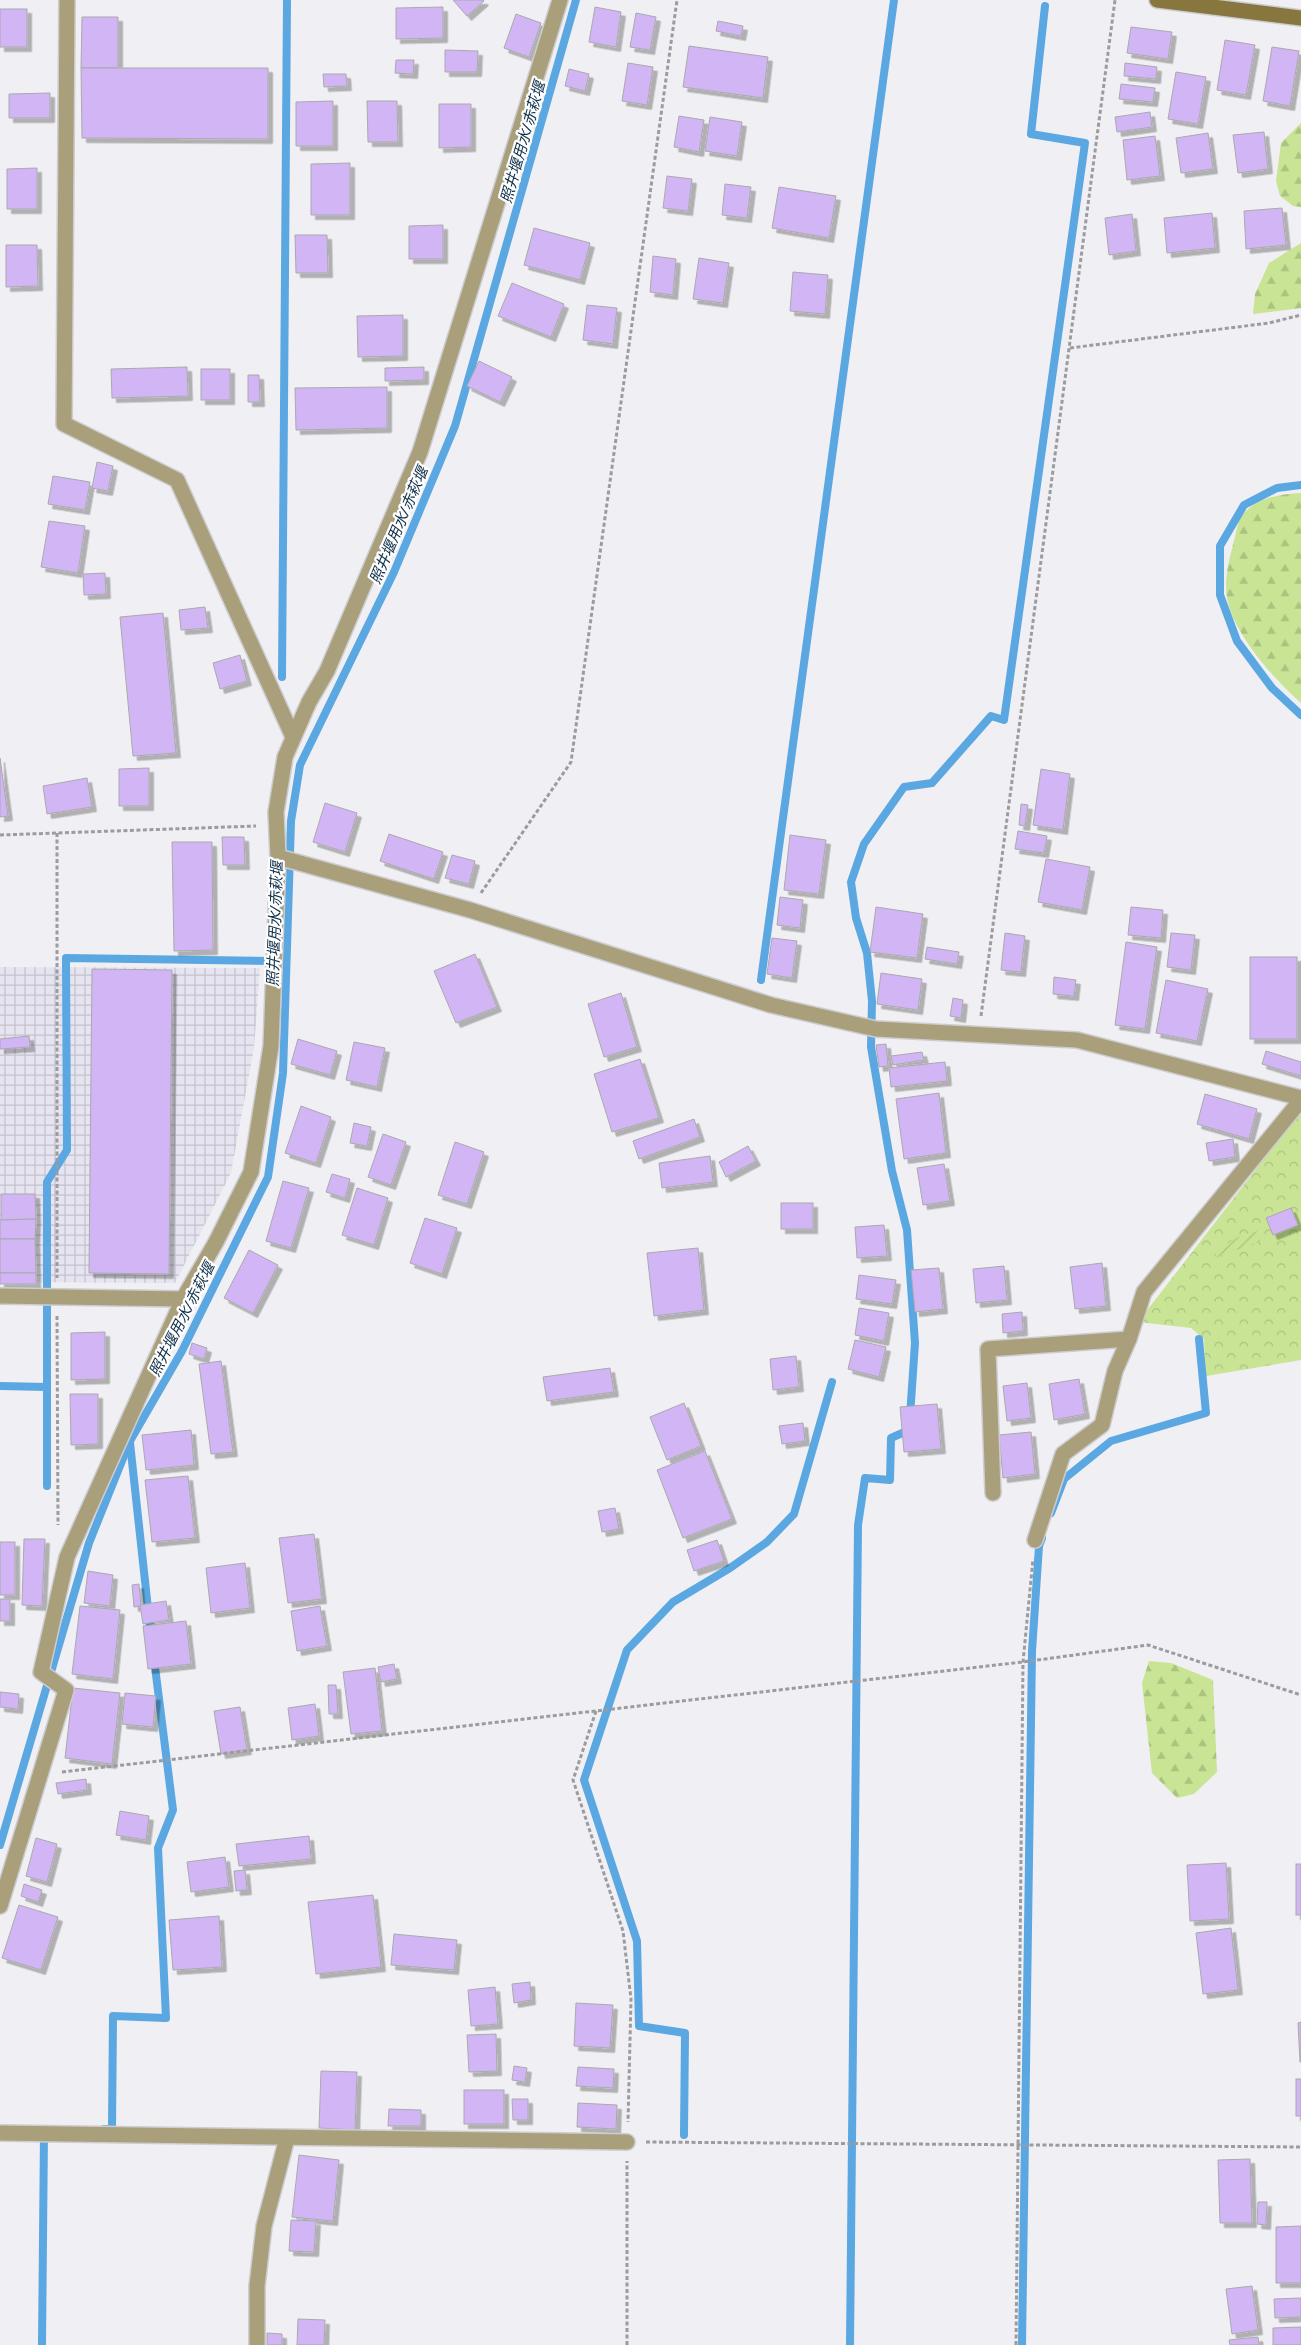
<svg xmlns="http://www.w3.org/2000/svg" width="1301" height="2345" font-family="'Noto Sans','Noto Sans JP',sans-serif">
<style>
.industrial{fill:url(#industrial-grid)}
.forest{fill:url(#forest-firs)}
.park{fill:url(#park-crowns)}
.garden{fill:url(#garden-furrows)}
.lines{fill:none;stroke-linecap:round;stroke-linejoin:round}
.stream{stroke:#5aa7e1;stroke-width:8}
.building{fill:#d1b5f4;stroke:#aaa9ad;filter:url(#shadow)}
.street-casing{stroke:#cdcdd1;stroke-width:18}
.secondary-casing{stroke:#cdcdd1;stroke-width:18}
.path{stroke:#9c9c9f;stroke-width:3;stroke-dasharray:4 2.5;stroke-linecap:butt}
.street{stroke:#aa9f7b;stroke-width:15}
.secondary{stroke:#87773f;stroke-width:15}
.labels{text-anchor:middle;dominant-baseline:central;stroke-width:4.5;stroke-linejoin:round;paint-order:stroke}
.water-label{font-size:15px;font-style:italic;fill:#0f3048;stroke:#fefeff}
</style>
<defs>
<pattern id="industrial-grid" width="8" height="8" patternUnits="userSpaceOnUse" patternTransform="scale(1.25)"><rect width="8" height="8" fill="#e5e4f0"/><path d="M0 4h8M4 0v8" fill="none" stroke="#c4c3cd"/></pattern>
<pattern id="forest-firs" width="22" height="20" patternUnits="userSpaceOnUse" patternTransform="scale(1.25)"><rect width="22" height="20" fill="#c8e494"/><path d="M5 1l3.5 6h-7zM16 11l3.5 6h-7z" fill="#abc37f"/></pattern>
<pattern id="park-crowns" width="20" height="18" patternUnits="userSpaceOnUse" patternTransform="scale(1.25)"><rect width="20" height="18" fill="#c8e494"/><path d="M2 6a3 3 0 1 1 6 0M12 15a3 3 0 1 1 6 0" fill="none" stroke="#abc37f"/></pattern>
<pattern id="garden-furrows" width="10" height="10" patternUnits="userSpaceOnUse" patternTransform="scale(1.25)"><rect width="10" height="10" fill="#c8e494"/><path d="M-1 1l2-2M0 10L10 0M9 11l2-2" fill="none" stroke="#abc37f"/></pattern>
<filter id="shadow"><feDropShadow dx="4.5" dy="4.5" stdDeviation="0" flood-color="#0004"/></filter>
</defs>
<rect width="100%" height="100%" fill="#f0f0f4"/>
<!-- industrial -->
<polygon class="industrial" points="0,967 260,968 254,1048 231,1173 175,1283 0,1282"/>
<!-- forest -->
<g class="forest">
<polygon points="1301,123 1301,207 1293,206 1280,196 1276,181 1281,143"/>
<polygon points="1301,243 1301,308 1253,314 1255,294 1269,263"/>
<path d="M1301,493v210c-27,-24 -67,-68 -74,-105 -3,-20 2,-38 7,-57 2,-7 3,-16 6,-22 12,-21 40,-25 61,-26z"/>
<polygon points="1149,1661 1171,1663 1213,1680 1217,1772 1194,1794 1177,1798 1152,1773 1142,1683"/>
</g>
<!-- park -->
<polygon class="park" points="1298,1115 1301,1115 1301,1360 1206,1376 1204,1339 1191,1328 1138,1322"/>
<!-- garden -->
<polygon class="garden" points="1257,1231 1260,1241 1216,1258 1215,1251 1238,1237"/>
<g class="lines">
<!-- stream -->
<g class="stream">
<polyline points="1301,485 1277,488 1244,505 1220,546 1220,595 1237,641 1272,688 1301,715"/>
<polyline points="282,677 287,0"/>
<polyline points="761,980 894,0"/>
<polyline points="0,1386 47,1387"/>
<polyline points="910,1416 915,1343 907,1230 892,1171 871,1047 872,1001 867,953 856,918 851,882 864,844 904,787 932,783 991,716 1004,720 1085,143 1031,134 1045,6"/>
<polyline points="130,1443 151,1636"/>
<polyline points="47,1486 47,1182 67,1150 66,958 276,961"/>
<polyline points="1051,1513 1064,1479 1111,1441 1206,1413 1199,1339"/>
<polyline points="0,1845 89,1543 130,1441 182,1351 268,1177 283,1073 291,821 300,765 394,572 455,426 576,0"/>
<polyline points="104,2129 112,2129 113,2016 166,2018 158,1848 173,1810 154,1659"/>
<polyline points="684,2135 685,2033 639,2026 637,1941 584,1780 627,1650 673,1602 730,1568 767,1542 794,1514 832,1382"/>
<polyline points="42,2345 44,2132"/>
<polyline points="850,2345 858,1525 865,1478 890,1480 891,1438 909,1430 909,1428"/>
<polyline points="1022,2345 1032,1651 1039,1546 1042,1538"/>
</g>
</g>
<!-- building -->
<g class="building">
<polygon points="453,0 483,0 484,1 467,16"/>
<polygon points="443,7 443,38 396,39 396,8"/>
<polygon points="595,7 621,12 616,47 589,42"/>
<rect x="0" y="9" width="27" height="38"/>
<polygon points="636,13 656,17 650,50 630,47"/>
<polygon points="516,14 541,23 529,57 504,48"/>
<polygon points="82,17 118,17 118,68 81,68"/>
<polygon points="718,21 743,26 741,36 716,31"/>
<polygon points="1131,27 1172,32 1168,59 1127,53"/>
<polygon points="1225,40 1255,45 1246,95 1217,90"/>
<polygon points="689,46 768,57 763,98 683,87"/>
<polygon points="1272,47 1299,51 1290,106 1263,101"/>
<polygon points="445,50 478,51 477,72 445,72"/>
<polygon points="396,60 414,60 413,74 395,73"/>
<polygon points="628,63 653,67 647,105 622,101"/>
<polygon points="1125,63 1157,67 1156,79 1124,76"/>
<polygon points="81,68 268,68 268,139 82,138"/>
<polygon points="569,69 589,74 585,91 565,86"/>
<polygon points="1176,72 1206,77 1198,124 1168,119"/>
<polygon points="323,74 346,74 347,86 324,87"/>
<polygon points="1121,84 1155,88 1153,102 1119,99"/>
<polygon points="50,93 50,118 9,118 9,94"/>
<polygon points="333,101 333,146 296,146 296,102"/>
<polygon points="367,101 397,101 398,142 368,142"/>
<polygon points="439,104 471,104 471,147 439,148"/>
<polygon points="1150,112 1152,127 1117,132 1115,117"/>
<polygon points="679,116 704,120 699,152 674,147"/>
<polygon points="710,117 742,122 737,156 705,151"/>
<polygon points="1264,132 1268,169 1238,173 1233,135"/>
<polygon points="1208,133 1213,169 1181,173 1176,138"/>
<polygon points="1155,136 1160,176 1127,180 1123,140"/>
<polygon points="350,163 350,215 311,215 311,164"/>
<polygon points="37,168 37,209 7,209 7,169"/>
<polygon points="667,176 692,179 688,211 663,208"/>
<polygon points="725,184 751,187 747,218 722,215"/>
<polygon points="779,187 836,196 829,238 772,228"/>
<polygon points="1282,208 1286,245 1246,249 1244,211"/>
<polygon points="1212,213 1215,248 1167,253 1164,218"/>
<polygon points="1132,214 1136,251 1109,255 1105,218"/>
<polygon points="443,225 443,259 409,259 409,226"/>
<polygon points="534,228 590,243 580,280 524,265"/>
<polygon points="295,235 327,235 328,273 296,273"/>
<polygon points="6,245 37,245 38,286 6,287"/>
<polygon points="653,256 676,259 673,295 650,292"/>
<polygon points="699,258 729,263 723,303 693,299"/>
<polygon points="793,272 828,275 825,314 790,311"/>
<polygon points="512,283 564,304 551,337 498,316"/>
<polygon points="587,305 617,308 613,344 583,340"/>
<polygon points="403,315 403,356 358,357 357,316"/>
<polygon points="479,361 512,377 500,402 467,386"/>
<polygon points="187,367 188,396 112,398 111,369"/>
<polygon points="424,367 424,380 385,381 385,368"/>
<rect x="201" y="369" width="29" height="31"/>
<polygon points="248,375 259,375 260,402 248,402"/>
<polygon points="387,387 387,428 296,430 295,388"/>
<polygon points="97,462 113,466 108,491 92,488"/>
<polygon points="53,476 90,482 85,510 48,504"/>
<polygon points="49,521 85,526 78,573 41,567"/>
<polygon points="105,573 106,594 84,595 83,574"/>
<polygon points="205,607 208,628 181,630 179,610"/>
<polygon points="163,613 176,753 133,756 120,617"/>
<polygon points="240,655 247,681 220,689 213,663"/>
<polygon points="0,758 8,816 0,817"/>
<polygon points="149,768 149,806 119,806 119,769"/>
<polygon points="1041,769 1070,774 1063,830 1033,825"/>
<polygon points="87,778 92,807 47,814 43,786"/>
<polygon points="325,803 357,813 345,852 313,842"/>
<polygon points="1021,804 1028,805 1025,826 1019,825"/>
<polygon points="1018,831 1047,836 1044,853 1015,849"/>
<polygon points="389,834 443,852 434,879 380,861"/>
<polygon points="790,835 826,840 819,894 784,890"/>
<polygon points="222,837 244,837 245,865 223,865"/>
<polygon points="172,842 212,842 213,950 174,951"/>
<polygon points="452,855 475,861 469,884 445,878"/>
<polygon points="1046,859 1090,867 1082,910 1038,902"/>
<polygon points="780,897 803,900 800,928 777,925"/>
<polygon points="876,907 923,914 917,958 870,952"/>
<polygon points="1131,907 1163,910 1161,938 1128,935"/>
<polygon points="1005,933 1025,936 1021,972 1001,970"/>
<polygon points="1171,933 1195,935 1191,970 1167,967"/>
<polygon points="772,938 797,941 792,978 767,974"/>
<polygon points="1126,942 1157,947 1145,1029 1115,1025"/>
<polygon points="927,947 959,952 957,964 925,959"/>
<polygon points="475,954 497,1007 456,1023 434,971"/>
<rect x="1250" y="957" width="47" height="82"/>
<polygon points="92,969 172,970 169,1274 89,1273"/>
<polygon points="881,973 922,979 918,1010 877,1004"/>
<polygon points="1054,977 1076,980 1074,996 1053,994"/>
<polygon points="1166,980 1208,989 1197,1041 1156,1033"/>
<polygon points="621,993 637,1047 604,1057 588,1004"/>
<polygon points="953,998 963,1000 961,1018 950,1016"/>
<polygon points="29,1036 30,1047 0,1049 0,1039"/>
<polygon points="298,1039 337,1051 330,1075 291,1064"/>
<polygon points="354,1042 385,1048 377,1087 346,1080"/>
<polygon points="886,1044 888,1066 879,1067 876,1045"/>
<polygon points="1266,1051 1301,1062 1301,1076 1262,1064"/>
<polygon points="922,1052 924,1060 893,1065 891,1056"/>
<polygon points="640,1059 659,1118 612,1132 594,1074"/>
<polygon points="945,1062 947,1081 891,1087 889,1068"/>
<polygon points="939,1093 946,1153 904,1159 896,1099"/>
<polygon points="1205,1094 1257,1109 1249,1139 1197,1124"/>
<polygon points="301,1106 331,1117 316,1163 285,1153"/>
<polygon points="694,1119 700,1137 639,1159 633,1141"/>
<polygon points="354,1123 371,1127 367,1146 350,1143"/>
<polygon points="383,1134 406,1142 391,1185 368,1177"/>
<polygon points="1233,1139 1235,1157 1209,1161 1206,1143"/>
<polygon points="455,1142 484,1152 467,1204 438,1195"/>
<polygon points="748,1146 756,1161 726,1177 719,1162"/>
<polygon points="710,1156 713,1182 662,1188 659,1163"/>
<polygon points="944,1164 950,1201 923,1205 917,1168"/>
<polygon points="332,1174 350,1179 345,1198 326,1192"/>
<polygon points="283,1181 309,1188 291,1248 266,1241"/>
<polygon points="357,1188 388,1198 374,1245 342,1235"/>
<polygon points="1,1194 35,1194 36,1219 1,1220"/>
<rect x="781" y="1203" width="32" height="26"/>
<polygon points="1291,1208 1298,1225 1273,1235 1266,1218"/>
<polygon points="425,1218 457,1228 442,1274 410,1263"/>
<polygon points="36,1219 35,1239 0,1239 0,1220"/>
<polygon points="884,1225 887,1256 857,1258 855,1227"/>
<polygon points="0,1239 35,1239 36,1273 0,1273"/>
<polygon points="698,1248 704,1310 654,1316 647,1253"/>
<polygon points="249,1250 278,1265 253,1313 224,1298"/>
<polygon points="1102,1263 1106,1306 1075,1309 1070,1267"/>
<polygon points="1004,1266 1007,1300 976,1303 973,1269"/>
<polygon points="939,1268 943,1309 915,1312 911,1270"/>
<rect x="0" y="1273" width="36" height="11"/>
<polygon points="859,1275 896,1280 892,1304 856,1299"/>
<polygon points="859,1308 889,1313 884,1341 855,1335"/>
<polygon points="1022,1312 1023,1331 1003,1333 1002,1314"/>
<polygon points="105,1332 105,1379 71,1380 71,1333"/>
<polygon points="855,1340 886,1347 879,1377 848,1369"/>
<polygon points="192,1343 207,1348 204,1359 189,1354"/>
<polygon points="796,1356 799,1387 773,1390 770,1359"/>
<polygon points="221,1361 233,1452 211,1454 199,1364"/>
<polygon points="610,1368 614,1392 547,1401 543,1377"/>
<polygon points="1079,1379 1085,1414 1054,1420 1049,1384"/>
<polygon points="1027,1383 1031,1418 1007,1421 1003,1386"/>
<polygon points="70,1394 98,1394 98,1444 71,1445"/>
<polygon points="684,1403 701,1446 667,1460 650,1417"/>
<polygon points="937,1404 941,1449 904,1452 900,1407"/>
<polygon points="803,1423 805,1441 782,1444 779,1426"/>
<polygon points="191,1430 194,1465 146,1470 142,1435"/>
<polygon points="1031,1432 1035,1474 1003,1478 999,1435"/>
<polygon points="705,1451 732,1519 683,1538 657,1470"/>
<polygon points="188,1476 195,1538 152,1542 145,1480"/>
<polygon points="615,1508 619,1529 602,1532 598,1511"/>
<polygon points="314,1534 322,1599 288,1603 279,1538"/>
<polygon points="24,1539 45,1539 42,1606 22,1605"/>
<polygon points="717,1540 724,1561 694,1571 687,1550"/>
<rect x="0" y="1542" width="15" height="53"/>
<polygon points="245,1563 250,1608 211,1613 206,1568"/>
<polygon points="88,1571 113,1575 110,1606 84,1603"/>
<polygon points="139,1584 141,1606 134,1607 132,1585"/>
<rect x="0" y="1599" width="10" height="22"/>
<polygon points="166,1601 169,1620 143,1624 140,1605"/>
<polygon points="80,1606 120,1610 113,1679 72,1674"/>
<polygon points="320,1606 327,1646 297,1651 291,1611"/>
<polygon points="186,1621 191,1664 148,1669 143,1626"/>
<polygon points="394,1664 397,1679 381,1682 378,1667"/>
<polygon points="375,1668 382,1731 351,1734 343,1672"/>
<polygon points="328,1685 336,1685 338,1714 329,1714"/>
<polygon points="73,1688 120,1693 112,1764 65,1758"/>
<polygon points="0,1692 19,1694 18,1709 0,1707"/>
<polygon points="125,1693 156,1696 153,1727 122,1724"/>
<polygon points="315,1704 319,1736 292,1740 288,1708"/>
<polygon points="240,1707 247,1750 221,1754 214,1711"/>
<polygon points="86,1779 87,1790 58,1794 56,1783"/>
<polygon points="120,1811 149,1816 146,1840 116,1835"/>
<polygon points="309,1836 311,1859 239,1866 236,1844"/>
<polygon points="36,1838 57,1844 47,1882 26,1876"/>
<polygon points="225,1857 229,1887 191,1892 187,1862"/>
<polygon points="1226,1863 1229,1919 1190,1921 1187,1865"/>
<rect x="1296" y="1864" width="5" height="51"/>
<polygon points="245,1870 247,1890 236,1891 234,1871"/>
<polygon points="24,1884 42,1890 38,1902 21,1896"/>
<polygon points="373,1895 381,1967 316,1974 308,1902"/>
<polygon points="19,1905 58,1917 41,1970 2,1958"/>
<polygon points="219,1916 222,1967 173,1970 169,1920"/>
<polygon points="1231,1928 1238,1990 1203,1994 1196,1933"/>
<polygon points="394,1934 457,1940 454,1970 391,1965"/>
<polygon points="530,1982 531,2000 514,2003 512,1984"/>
<polygon points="495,1987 498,2024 471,2026 468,1990"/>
<polygon points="576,2003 613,2005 610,2048 574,2046"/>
<polygon points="1301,2022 1301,2062 1300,2062 1298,2023"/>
<polygon points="496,2034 497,2071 469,2072 467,2035"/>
<polygon points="514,2066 527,2068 525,2082 512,2080"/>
<polygon points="578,2067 614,2069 613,2088 576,2086"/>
<polygon points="321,2071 357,2072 355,2130 319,2128"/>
<rect x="1296" y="2079" width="5" height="37"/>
<rect x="464" y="2090" width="40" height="34"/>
<polygon points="512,2099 528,2099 528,2120 513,2120"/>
<polygon points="578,2103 617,2105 616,2129 577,2127"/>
<polygon points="389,2109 421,2110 421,2126 388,2126"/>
<polygon points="299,2155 339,2160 333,2221 292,2217"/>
<polygon points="1250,2159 1252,2223 1220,2223 1218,2160"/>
<polygon points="1258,2202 1267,2202 1266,2225 1257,2224"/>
<polygon points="291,2220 316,2221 314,2252 289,2251"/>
<polygon points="1301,2226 1301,2283 1276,2283 1276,2227"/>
<polygon points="1252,2286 1258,2330 1232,2334 1226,2289"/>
<polygon points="1301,2298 1301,2317 1275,2318 1274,2299"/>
<polygon points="298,2319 325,2320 324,2345 297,2345"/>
<polygon points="1301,2327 1301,2345 1273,2345 1273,2328"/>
<polygon points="267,2333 282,2334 282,2345 267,2345"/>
<polygon points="1258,2337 1259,2345 1230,2345 1229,2340"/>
</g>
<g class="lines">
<!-- street casing -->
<g class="street-casing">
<g id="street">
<polyline points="67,0 64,424 177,480 293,737"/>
<polyline points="278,857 470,910 771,1005 876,1029 1077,1040 1301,1098"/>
<polyline points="0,1296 183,1299"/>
<polyline points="993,1493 988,1349 1129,1339"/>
<polyline points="1035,1540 1063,1454 1102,1425 1115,1371 1129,1339 1144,1292 1301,1100"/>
<polyline points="0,1906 66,1690 41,1672 67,1557 183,1299 216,1242 251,1172 271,1046 278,857 276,812 285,757 309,702 327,671 420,452 560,0"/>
<polyline points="0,2133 627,2142"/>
<polyline points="257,2345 257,2286 264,2226 287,2138"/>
</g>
</g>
<!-- secondary casing -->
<g class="secondary-casing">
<polyline id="secondary" points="1157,0 1301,18"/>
</g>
<!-- path -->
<g class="path">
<polyline points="1070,348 1269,323 1301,315"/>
<polyline points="57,833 57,1278"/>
<polyline points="0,835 256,826"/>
<polyline points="481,893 571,762 677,0"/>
<polyline points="981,1016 1115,0"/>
<polyline points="57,1316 58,1525"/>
<polyline points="596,1711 573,1780 623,1931 631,1999 628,2122"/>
<polyline points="62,1772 1023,1662 1148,1645 1301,1695"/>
<polyline points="646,2142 1301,2147"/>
<polyline points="627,2345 627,2161"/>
<polyline points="1016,2345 1023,1662 1033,1559"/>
</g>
<!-- street -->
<use href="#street" class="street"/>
<!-- secondary -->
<use href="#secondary" class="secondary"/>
</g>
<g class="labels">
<!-- water labels -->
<g class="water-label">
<text transform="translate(522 142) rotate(-74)">照井堰用水/赤萩堰</text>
<text transform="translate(398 525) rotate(-67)">照井堰用水/赤萩堰</text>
<text transform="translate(274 924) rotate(-88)">照井堰用水/赤萩堰</text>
<text transform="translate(181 1319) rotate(-63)">照井堰用水/赤萩堰</text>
</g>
</g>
</svg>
